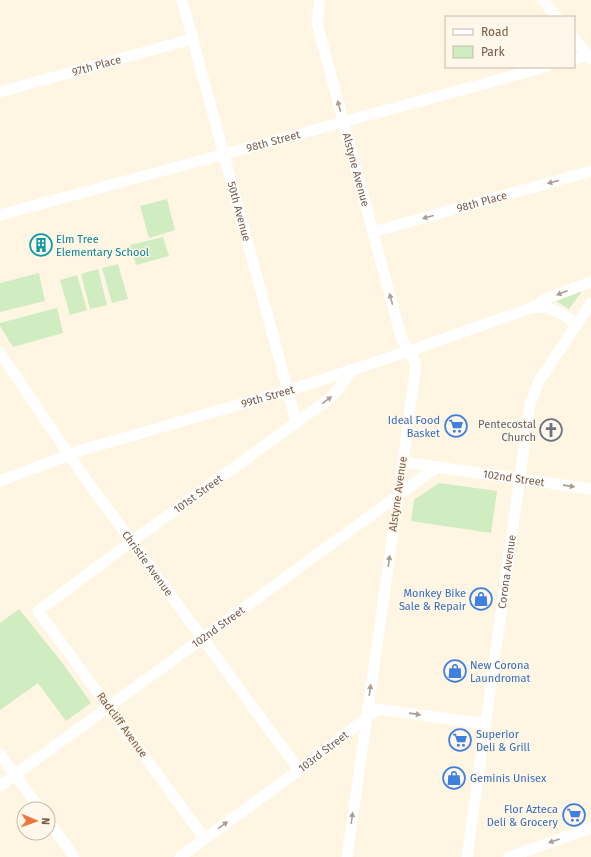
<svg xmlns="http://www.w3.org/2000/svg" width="591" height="857" font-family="'Fira Sans',sans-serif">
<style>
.green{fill:#cfedc0}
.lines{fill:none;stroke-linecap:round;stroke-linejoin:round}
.street{stroke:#fff;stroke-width:11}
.oneway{fill:#ae9d90}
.labels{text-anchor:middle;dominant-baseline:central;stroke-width:3;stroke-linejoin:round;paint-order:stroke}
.street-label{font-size:11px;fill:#785b46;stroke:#fff8ea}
.culture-label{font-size:11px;fill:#0d838f;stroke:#fff8ea;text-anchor:start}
.shop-label{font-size:11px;fill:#366cbe;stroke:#fff8ea;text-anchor:end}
.worship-label{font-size:11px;fill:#5b616d;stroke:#fff8ea;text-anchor:end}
</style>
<rect width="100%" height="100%" fill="#fef5e2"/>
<!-- green -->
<g class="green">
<polygon points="167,199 175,230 149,238 140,206"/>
<polygon points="163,237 169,256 136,265 130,245"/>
<polygon points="118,264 128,299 112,303 102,268"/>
<polygon points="98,269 107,305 90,309 81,274"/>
<polygon points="39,273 45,301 0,312 0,283"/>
<polygon points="77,275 87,310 70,315 60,280"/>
<polygon points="582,291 569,309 556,301"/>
<polygon points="57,308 63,333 13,347 0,326 0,323"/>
<polygon points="439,483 497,491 491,533 411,521 414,500"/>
<polygon points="19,609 64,665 91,703 66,721 38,683 0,710 0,623"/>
</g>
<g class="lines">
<!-- street -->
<g class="street">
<path id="s1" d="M182,0l106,391 8,31"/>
<path id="s2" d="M320,0l-3,23 84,314 15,27 -13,98 -56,395"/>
<polyline points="543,0 557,17"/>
<polyline points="574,38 591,59"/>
<polyline points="574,59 588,56"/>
<path id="s3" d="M0,92l192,-53"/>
<path id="s4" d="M0,215l546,-148"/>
<path id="s5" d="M373,232l218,-61"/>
<path d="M534,307c19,-1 27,7 43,17"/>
<path id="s6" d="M0,353l85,125 214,292"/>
<path id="s7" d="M403,462l188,27"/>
<path id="s8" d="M0,481l82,-31 218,-63 109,-36 125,-44 11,-8 46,-17"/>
<polyline points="0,754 40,809"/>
<path id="s9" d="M0,786l437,-319"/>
<polyline points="48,820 74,857"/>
<path id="s10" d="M205,839l-167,-228 93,-69 202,-146 19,-26"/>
<path id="s11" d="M180,857l119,-87 79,-61 108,15"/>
<path id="s12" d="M467,857l63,-453 9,-23 52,-78"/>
<polyline points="509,857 591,828"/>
</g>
</g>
<!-- one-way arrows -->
<defs><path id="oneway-solid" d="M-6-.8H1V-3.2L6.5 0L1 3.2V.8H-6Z"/></defs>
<g class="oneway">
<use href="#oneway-solid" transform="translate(339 106) rotate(-105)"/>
<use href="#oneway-solid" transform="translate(553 182) rotate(165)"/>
<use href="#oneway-solid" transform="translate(428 217) rotate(165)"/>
<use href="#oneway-solid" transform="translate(562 293) rotate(159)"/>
<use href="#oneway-solid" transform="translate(391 299) rotate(-105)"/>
<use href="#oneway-solid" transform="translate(327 400) rotate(-36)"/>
<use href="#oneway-solid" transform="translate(569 486) rotate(8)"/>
<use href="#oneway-solid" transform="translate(389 561) rotate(-82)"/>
<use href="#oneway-solid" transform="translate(370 690) rotate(-82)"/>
<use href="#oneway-solid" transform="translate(415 714) rotate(8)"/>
<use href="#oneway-solid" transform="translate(352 818) rotate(-82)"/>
<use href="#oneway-solid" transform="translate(223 825) rotate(-36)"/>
<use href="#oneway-solid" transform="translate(554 841) rotate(161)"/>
</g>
<!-- icons -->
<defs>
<g id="building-ring" transform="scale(1.15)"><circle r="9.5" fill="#fff8ea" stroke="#0f9aa8" stroke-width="1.5"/><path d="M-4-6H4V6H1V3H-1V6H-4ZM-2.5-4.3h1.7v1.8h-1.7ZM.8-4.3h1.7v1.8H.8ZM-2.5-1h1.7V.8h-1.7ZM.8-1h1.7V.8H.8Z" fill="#0f9aa8"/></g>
<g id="supermarket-ring" transform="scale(1.15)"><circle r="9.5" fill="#fff8ea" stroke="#3f7fe0" stroke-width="1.5"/><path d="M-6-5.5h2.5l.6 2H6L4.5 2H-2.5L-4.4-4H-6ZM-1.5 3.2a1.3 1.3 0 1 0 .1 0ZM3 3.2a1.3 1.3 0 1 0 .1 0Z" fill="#3f7fe0"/></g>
<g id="church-ring" transform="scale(1.15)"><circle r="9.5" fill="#fff8ea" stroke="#6b7280" stroke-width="1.5"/><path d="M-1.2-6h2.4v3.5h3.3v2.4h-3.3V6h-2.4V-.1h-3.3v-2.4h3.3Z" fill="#6b7280"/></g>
<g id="shop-ring" transform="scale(1.15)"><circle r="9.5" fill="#fff8ea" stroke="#3f7fe0" stroke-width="1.5"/><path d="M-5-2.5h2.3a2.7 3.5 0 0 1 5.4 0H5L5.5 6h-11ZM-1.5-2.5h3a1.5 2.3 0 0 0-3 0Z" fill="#3f7fe0"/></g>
</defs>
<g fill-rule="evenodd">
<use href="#building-ring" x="41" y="245"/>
<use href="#supermarket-ring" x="456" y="426"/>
<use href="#church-ring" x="551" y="430"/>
<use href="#shop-ring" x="481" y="599"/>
<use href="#shop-ring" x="455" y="671"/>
<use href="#supermarket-ring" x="460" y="740"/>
<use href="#shop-ring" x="454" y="778"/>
<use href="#supermarket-ring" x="574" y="815"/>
</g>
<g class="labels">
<!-- street labels -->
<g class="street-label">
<text stroke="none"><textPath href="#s3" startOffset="100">97th Place</textPath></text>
<text stroke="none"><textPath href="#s4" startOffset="283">98th Street</textPath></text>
<text stroke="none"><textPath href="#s2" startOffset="175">Alstyne Avenue</textPath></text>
<text stroke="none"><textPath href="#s5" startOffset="113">98th Place</textPath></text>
<text stroke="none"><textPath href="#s1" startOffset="219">50th Avenue</textPath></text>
<text stroke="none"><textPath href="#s8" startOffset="281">99th Street</textPath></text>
<text stroke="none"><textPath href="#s7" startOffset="112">102nd Street</textPath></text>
<text stroke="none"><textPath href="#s10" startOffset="481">101st Street</textPath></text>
<text transform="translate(398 494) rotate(-82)">Alstyne Avenue</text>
<text stroke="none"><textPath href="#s6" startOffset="257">Christie Avenue</textPath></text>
<text stroke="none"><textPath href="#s12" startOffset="288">Corona Avenue</textPath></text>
<text stroke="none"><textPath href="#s9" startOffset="270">102nd Street</textPath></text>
<text transform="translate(122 725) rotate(54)">Radcliff Avenue</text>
<text stroke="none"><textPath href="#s11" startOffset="178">103rd Street</textPath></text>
</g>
<!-- culture labels -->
<g class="culture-label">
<text x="56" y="239">Elm Tree<tspan x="56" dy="13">Elementary School</tspan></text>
</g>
<!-- shop labels -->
<g class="shop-label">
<text x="440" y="420">Ideal Food<tspan x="440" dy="13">Basket</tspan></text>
<text x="466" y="593">Monkey Bike<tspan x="466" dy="13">Sale &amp; Repair</tspan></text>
<text x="470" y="665" text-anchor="start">New Corona<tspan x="470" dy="13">Laundromat</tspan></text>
<text x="476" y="734" text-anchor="start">Superior<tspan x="476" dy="13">Deli &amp; Grill</tspan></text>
<text x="470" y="778" text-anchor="start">Geminis Unisex</text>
<text x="558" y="809">Flor Azteca<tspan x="558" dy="13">Deli &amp; Grocery</tspan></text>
</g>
<!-- worship labels -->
<g class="worship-label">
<text x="536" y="424">Pentecostal<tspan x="536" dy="13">Church</tspan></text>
</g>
</g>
<!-- legend -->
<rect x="445" y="16" width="130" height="52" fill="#fff8ea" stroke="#c9b9a8"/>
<rect x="453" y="29" width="20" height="6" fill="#ffffff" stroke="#c9b9a8"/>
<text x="481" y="36" font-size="12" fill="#785b46">Road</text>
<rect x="453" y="46" width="20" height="12" fill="#cfedc0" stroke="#c9b9a8"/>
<text x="481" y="56" font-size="12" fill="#785b46">Park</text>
<!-- north arrow -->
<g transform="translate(36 821) rotate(92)"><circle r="19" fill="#fff8ea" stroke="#c9b9a8"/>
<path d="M0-3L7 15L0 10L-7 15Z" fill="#f1733e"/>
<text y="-6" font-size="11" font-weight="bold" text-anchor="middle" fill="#785b46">N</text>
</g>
</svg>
